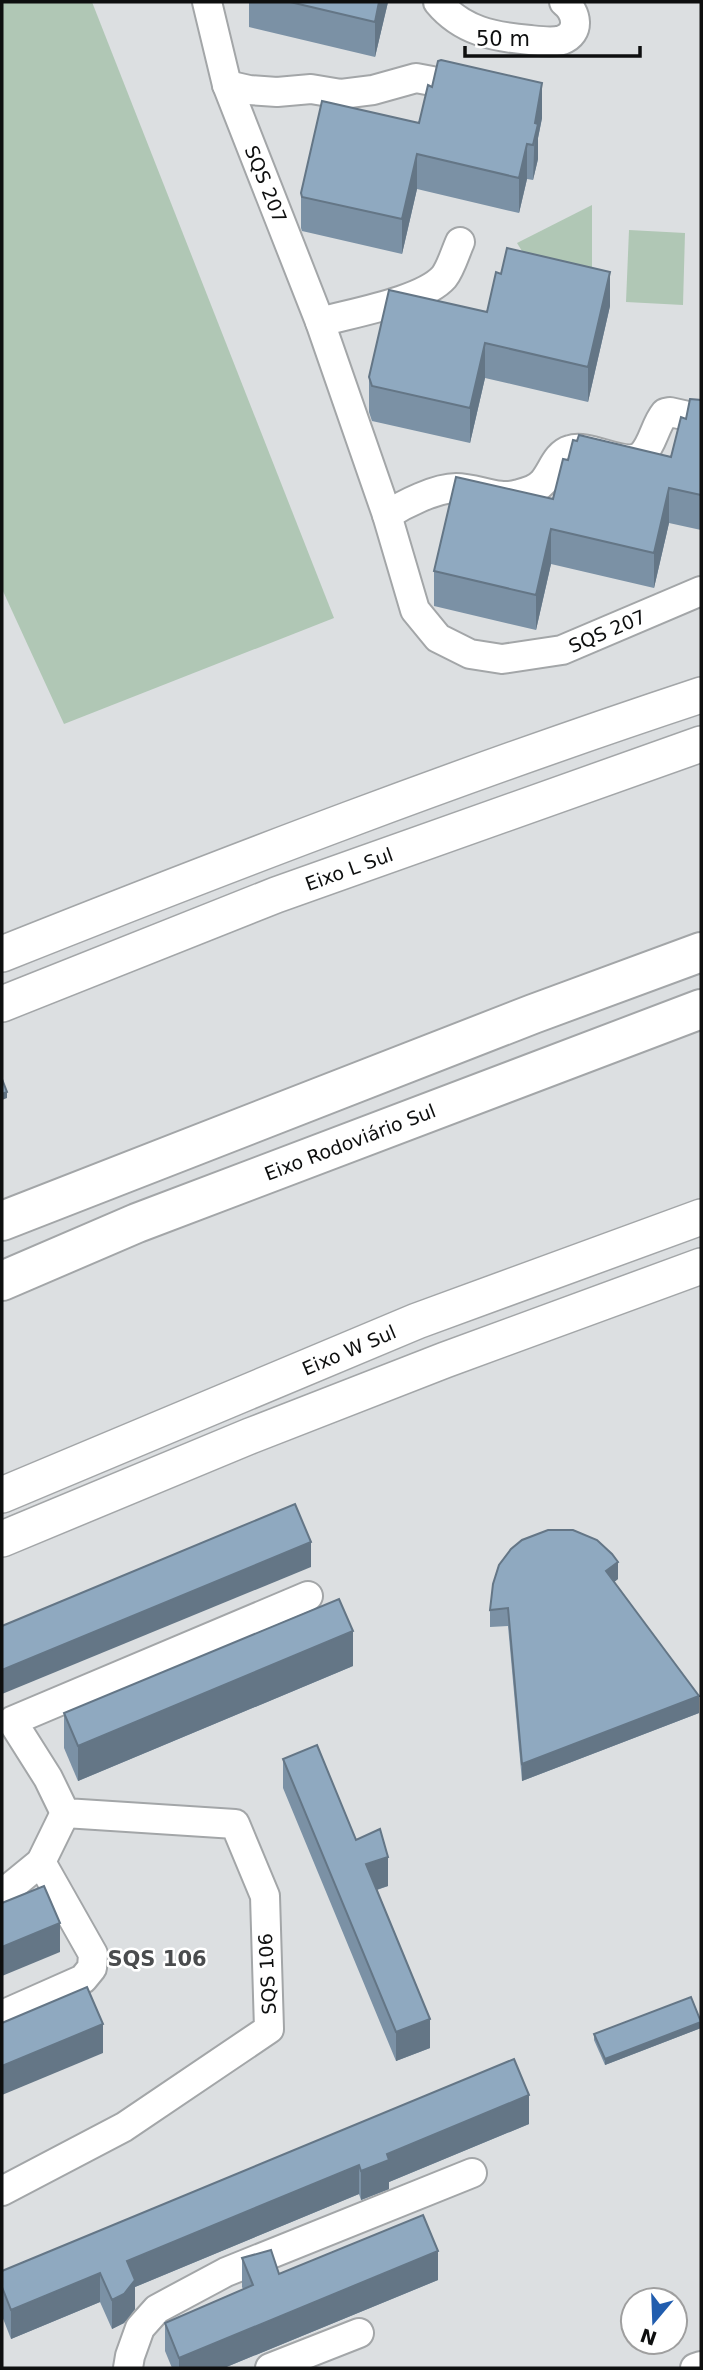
<svg xmlns="http://www.w3.org/2000/svg" width="703" height="2370" font-family="'DejaVu Sans',sans-serif">
<style>
.green{fill:#b0c7b5}
.lines{fill:none;stroke-linecap:round;stroke-linejoin:round}
.minor-casing{stroke:#a3a6a8;stroke-width:32}
.major-casing{stroke:#a3a6a8;stroke-width:38}
.highway-casing{stroke:#a3a6a8;stroke-width:42}
.minor{stroke:#fff;stroke-width:28}
.major{stroke:#fff;stroke-width:35}
.highway{stroke:#fff;stroke-width:38}
.wall{fill:#7b91a5}
.shaded-wall{fill:#647686}
.building{fill:#8fa9c0;stroke:#647686;stroke-width:2}
.labels{text-anchor:middle;dominant-baseline:central;stroke-width:5;stroke-linejoin:round;paint-order:stroke}
.street-label{font-size:19px;fill:#0e0f0f;stroke:#fff}
.neighbourhood-label{font-size:21px;font-weight:bold;fill:#4a4c4e;stroke:#fff}
</style>
<rect width="100%" height="100%" fill="#dcdfe1"/>
<!-- green -->
<g class="green">
<polygon points="2,2 92,2 334,618 64,724 2,589"/>
<polygon points="592,205 592,278 530,264 517,243"/>
<polygon points="629,230 685,233 683,305 626,302"/>
</g>
<g class="lines">
<!-- minor casing -->
<g class="minor-casing">
<g id="minor">
<polyline points="207,2 227,85 320,322 387,515 415,610 438,638 470,654 502,659 562,650 701,591"/>
<path d="M438,2c24,29 56,35 92,38 9,1 23,3 32,0 19,-7 15,-28 2,-38"/>
<polyline points="227,85 249,90 277,92 311,89 341,94 373,90 416,78 432,81"/>
<path d="M320,322c32,-9 103,-21 124,-45 7,-9 11,-24 16,-35"/>
<path d="M387,515c17,-11 49,-27 69,-27 22,0 42,13 63,6 8,-2 19,-6 24,-12 9,-10 13,-28 27,-32 20,-7 56,19 72,5 11,-11 13,-30 23,-42l5,-1 31,7"/>
<polyline points="2,1894 41,1862 65,1813"/>
<polyline points="2,2015 83,1979 92,1968 93,1954 41,1862"/>
<polyline points="2,2191 124,2127 269,2029 265,1896 235,1824 65,1813 48,1778 12,1721 308,1596"/>
<polyline points="128,2368 130,2356 140,2328 157,2309 226,2272 472,2173"/>
<polyline points="270,2368 359,2333"/>
<polyline points="695,2368 701,2366"/>
</g>
</g>
<!-- major casing -->
<g class="major-casing">
<g id="major">
<path d="M2,954c231,-92 463,-181 699,-259"/>
<polyline points="2,1004 276,895 701,744"/>
<polyline points="2,1495 417,1321 701,1217"/>
<polyline points="2,1539 250,1436 445,1360 701,1266"/>
</g>
</g>
<!-- highway casing -->
<g class="highway-casing">
<g id="highway">
<polyline points="2,1221 533,1014 701,952"/>
<polyline points="2,1281 137,1223 701,1009"/>
</g>
</g>
<!-- minor -->
<use href="#minor" class="minor"/>
<!-- major -->
<use href="#major" class="major"/>
<!-- highway -->
<use href="#highway" class="highway"/>
</g>
<!-- wall -->
<g class="wall">
<polygon points="249,2 388,2 375,57 249,27"/>
<polygon points="542,118 538,138 538,159 533,180 527,179 519,213 417,189 402,254 302,231 301,228 301,193 419,123"/>
<polygon points="610,306 588,402 485,378 470,443 372,421 369,412 369,377 487,312"/>
<polygon points="701,400 701,530 669,523 654,588 551,564 536,630 434,606 434,571 553,499 568,460 671,457 686,419"/>
<polygon points="618,1579 614,1582 699,1713 522,1781 508,1626 490,1627 490,1610"/>
<polygon points="353,1666 78,1781 64,1748 64,1713"/>
<polygon points="283,1759 356,1840 388,1886 377,1890 430,2048 396,2061 283,1788"/>
<polygon points="701,2028 605,2065 594,2040 594,2034"/>
<polygon points="514,2059 529,2124 389,2182 389,2189 361,2200 359,2194 135,2287 135,2309 124,2323 112,2329 100,2302 11,2339 2,2316 2,2271"/>
<polygon points="242,2258 279,2274 438,2280 224,2368 172,2368 165,2351 165,2323 243,2289 242,2287"/>
</g>
<!-- shaded-wall -->
<g class="shaded-wall">
<polygon points="379,2 388,2 375,57 375,22"/>
<polygon points="542,83 542,118 538,138 538,159 533,180 535,123"/>
<polygon points="527,144 527,179 519,213 519,178"/>
<polygon points="417,154 417,189 402,254 402,219"/>
<polygon points="610,272 610,306 588,402 588,367"/>
<polygon points="485,343 485,378 470,443 470,408"/>
<polygon points="669,488 669,523 654,588 654,553"/>
<polygon points="551,529 551,564 536,630 536,595"/>
<polygon points="7,1092 7,1098 2,1100 2,1094"/>
<polygon points="311,1542 311,1567 2,1694 2,1670"/>
<polygon points="618,1562 618,1579 606,1588 606,1571"/>
<polygon points="353,1631 353,1666 78,1781 78,1746"/>
<polygon points="699,1696 699,1713 522,1781 522,1764"/>
<polygon points="388,1857 388,1886 366,1893 366,1864"/>
<polygon points="60,1923 60,1952 2,1976 2,1947"/>
<polygon points="430,2019 430,2048 396,2061 396,2032"/>
<polygon points="701,2022 701,2028 605,2065 605,2059"/>
<polygon points="103,2024 103,2053 2,2095 2,2066"/>
<polygon points="529,2095 529,2124 389,2182 389,2189 361,2200 361,2171 387,2154"/>
<polygon points="359,2165 359,2194 135,2287 135,2309 124,2323 112,2329 112,2300 127,2261"/>
<polygon points="438,2251 438,2280 224,2368 179,2368 179,2358"/>
<polygon points="100,2273 100,2302 11,2339 11,2310"/>
</g>
<!-- building -->
<g class="building">
<polygon points="290,2 379,2 375,22"/>
<polygon points="441,60 542,83 535,123 538,124 533,145 527,144 519,178 417,154 402,219 302,197 301,193 322,101 419,123 428,85 432,87 438,61"/>
<polygon points="507,248 610,272 588,367 485,343 470,408 372,386 369,377 389,290 487,312 496,272 501,274"/>
<polygon points="690,399 701,400 701,495 669,488 654,553 551,529 536,595 434,571 456,477 553,499 563,459 568,460 573,440 577,441 579,435 671,457 681,417 686,419"/>
<polygon points="2,1079 7,1092 2,1094"/>
<polygon points="295,1504 311,1542 2,1670 2,1626"/>
<polygon points="548,1530 573,1530 597,1540 612,1554 618,1562 606,1571 699,1696 522,1764 508,1608 490,1610 493,1584 499,1565 511,1549 522,1540"/>
<polygon points="339,1599 353,1631 78,1746 64,1713"/>
<polygon points="317,1745 356,1840 380,1829 388,1857 366,1864 430,2019 396,2032 283,1759"/>
<polygon points="44,1886 60,1923 2,1947 2,1903"/>
<polygon points="87,1987 103,2024 2,2066 2,2023"/>
<polygon points="691,1997 701,2022 605,2059 594,2034"/>
<polygon points="514,2059 529,2095 387,2154 389,2160 361,2171 359,2165 127,2261 135,2280 124,2294 112,2300 100,2273 11,2310 2,2287 2,2271"/>
<polygon points="423,2215 438,2251 179,2358 165,2323 253,2285 242,2258 271,2250 279,2274"/>
</g>
<g class="labels">
<!-- street labels -->
<g class="street-label">
<text transform="translate(266 184) rotate(68)">SQS 207</text>
<text transform="translate(607 631) rotate(-23)">SQS 207</text>
<text transform="translate(349 869) rotate(-20)">Eixo L Sul</text>
<text transform="translate(350 1142) rotate(-21)">Eixo Rodoviário Sul</text>
<text transform="translate(349 1350) rotate(-23)">Eixo W Sul</text>
<text transform="translate(267 1974) rotate(-93)">SQS 106</text>
</g>
<!-- neighbourhood labels -->
<g class="neighbourhood-label">
<text x="157" y="1959">SQS 106</text>
</g>
</g>
<!-- border -->
<rect width="703" height="2370" fill="none" stroke="#0e0f0f" stroke-width="7"/>
<!-- north arrow -->
<g transform="translate(654 2321) rotate(199)"><circle r="33" fill="#ffffff" stroke="#9f9f9f" stroke-width="2"/>
<path d="M0-5L12 26L0 18L-12 26Z" fill="#215dae"/>
<text y="-10" font-size="19" font-weight="bold" text-anchor="middle" fill="#0e0f0f">N</text>
</g>
<!-- scale -->
<path d="M465 46v10h175v-10" fill="none" stroke="#0e0f0f" stroke-width="3.5"/>
<text x="476" y="46" font-size="21" fill="#0e0f0f" stroke="#ffffff" stroke-width="5" paint-order="stroke">50 m</text>
</svg>
